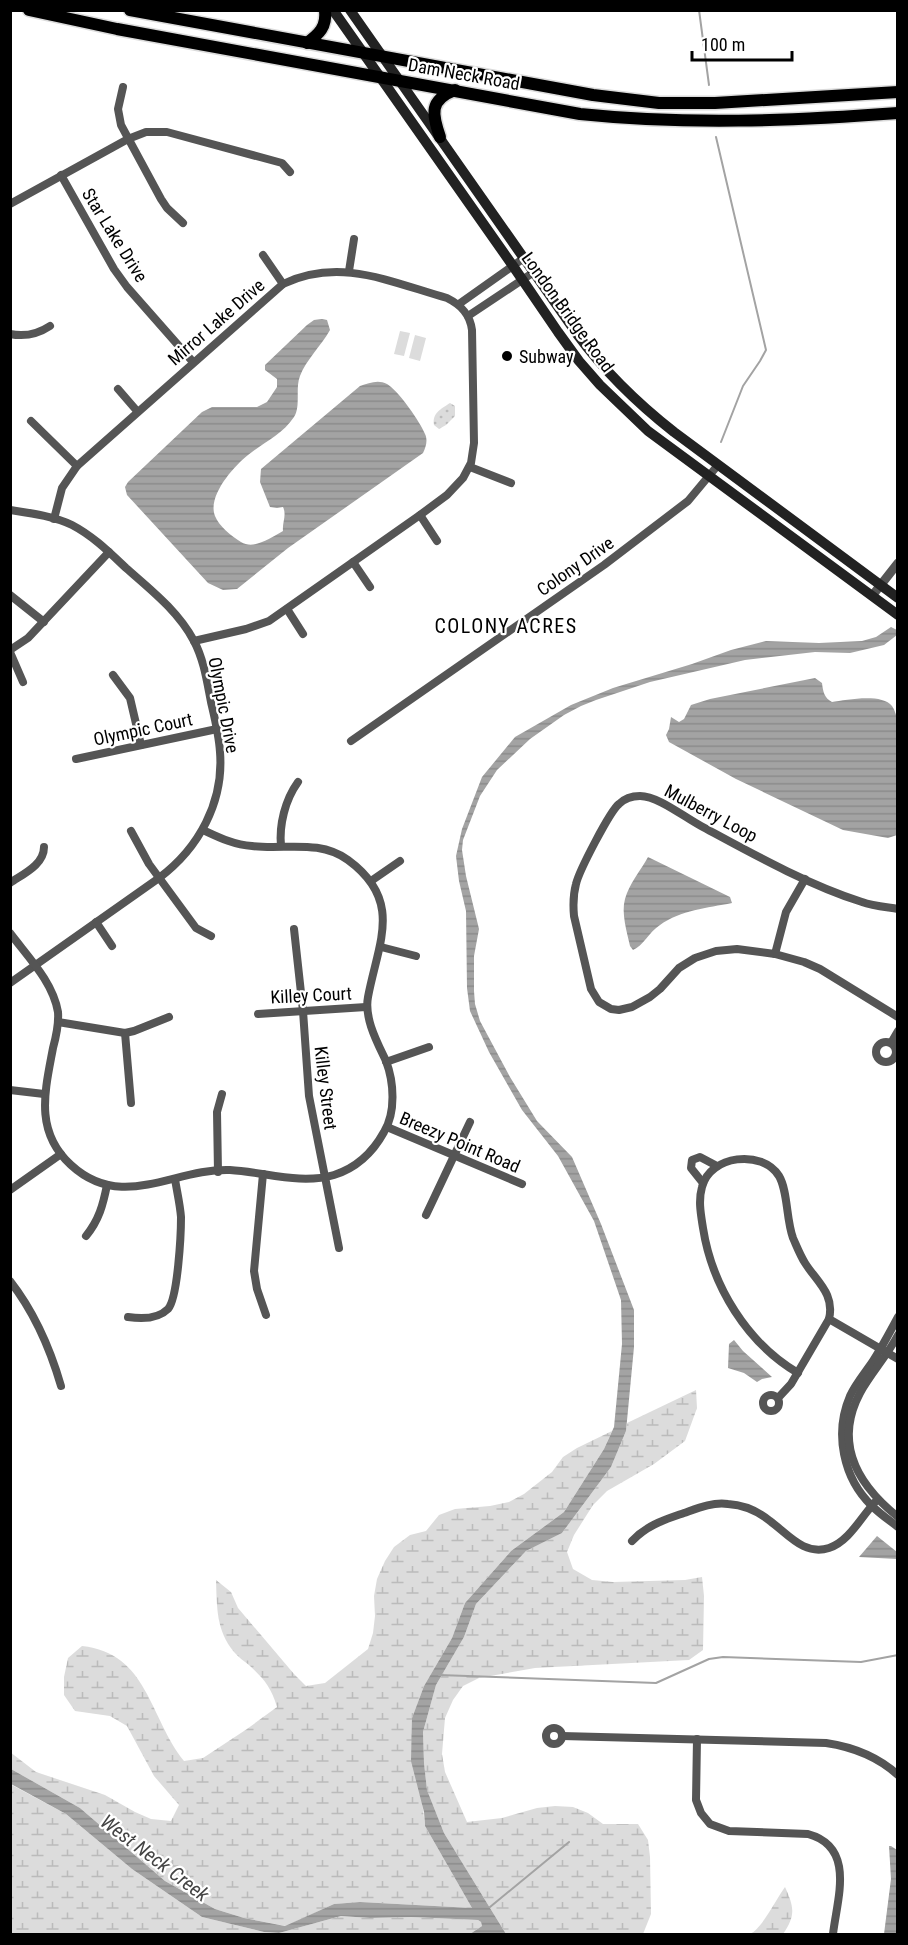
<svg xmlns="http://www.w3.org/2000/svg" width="908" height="1945" font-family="'Roboto Condensed',sans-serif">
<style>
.grass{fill:url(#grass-dots)}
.wetland{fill:url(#wetland-marsh)}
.garden{fill:#dcdcdc}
.water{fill:url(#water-rules)}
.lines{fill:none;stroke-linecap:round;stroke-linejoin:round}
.stream{stroke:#a3a3a3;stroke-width:2}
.primary-casing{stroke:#dbdbdb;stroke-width:15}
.minor{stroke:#555;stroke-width:8}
.tertiary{stroke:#555;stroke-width:9}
.secondary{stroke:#222;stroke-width:10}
.primary{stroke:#000;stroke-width:12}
.poi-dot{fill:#000;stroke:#fff;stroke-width:2}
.labels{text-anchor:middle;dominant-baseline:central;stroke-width:4.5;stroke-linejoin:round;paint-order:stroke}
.street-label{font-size:18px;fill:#000;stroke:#fff}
.poi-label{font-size:18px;fill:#000;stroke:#fff;text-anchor:start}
.neighbourhood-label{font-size:20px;letter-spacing:1.5px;fill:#000;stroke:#fff}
.water-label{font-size:20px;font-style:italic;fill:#444;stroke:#fff}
</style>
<defs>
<pattern id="grass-dots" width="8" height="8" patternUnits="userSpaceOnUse" patternTransform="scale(1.5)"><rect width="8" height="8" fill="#dcdcdc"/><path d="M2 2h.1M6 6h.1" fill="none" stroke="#bbb" stroke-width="1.8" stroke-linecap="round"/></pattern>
<pattern id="wetland-marsh" width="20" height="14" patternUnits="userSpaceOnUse" patternTransform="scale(1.5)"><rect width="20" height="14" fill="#dcdcdc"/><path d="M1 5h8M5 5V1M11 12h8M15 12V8" fill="none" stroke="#bbb"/></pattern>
<pattern id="water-rules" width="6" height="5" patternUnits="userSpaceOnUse" patternTransform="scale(1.5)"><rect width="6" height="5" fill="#a3a3a3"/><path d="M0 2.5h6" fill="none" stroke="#8b8b8b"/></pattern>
</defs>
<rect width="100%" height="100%" fill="#fff"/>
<!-- grass -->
<path class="grass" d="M450,403l5,3v10l-9,9 -7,4 -5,-4c-2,-12 7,-16 16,-22z"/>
<!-- wetland -->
<g class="wetland">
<polygon points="696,1390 697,1408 685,1441 654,1464 607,1491 593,1505 574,1535 567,1552 573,1569 592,1580 613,1582 685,1580 702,1577 704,1596 703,1650 689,1660 535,1668 479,1678 463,1686 453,1700 445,1718 442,1754 445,1772 467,1822 502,1818 537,1808 555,1806 573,1807 588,1813 603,1824 638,1824 648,1840 650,1857 651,1914 643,1934 506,1934 444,1833 427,1790 424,1763 423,1732 436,1685 464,1637 476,1604 526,1551 562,1533 611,1467 626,1431 627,1423"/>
<path d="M612,1431l-8,18 -40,63 -53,39 -46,52 -13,35 -28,48 -12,32 13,108 47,82 -112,-6 -26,2 -48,22 -42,-8 -29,-9 -50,-28 -85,-73 -69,-39 -1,-17 26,20 69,23 30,17 16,7 20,2 8,-16 -25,-29 -27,-50 -17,-10 -35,-5 -11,-16v-18l4,-19 14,-12c66,7 67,71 102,115l19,-3 44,-29 30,-22c-6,-20 -13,-28 -28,-42 -5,-4 -11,-8 -15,-13 -18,-22 -17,-45 -18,-72l15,12 7,16 56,66 12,12 19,-3 43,-34 5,-16 2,-17 -1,-20 3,-17 8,-18 9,-14 16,-12 16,-4 13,-16 16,-6 35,-3 19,-4 15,-8 28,-22 11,-15 14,-9z"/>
<polygon points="10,1784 66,1814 132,1869 202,1917 264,1932 279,1933 341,1916 370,1918 411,1917 478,1920 481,1922 482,1926 470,1934 11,1934"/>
<path d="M785,1887c9,20 11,28 -2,47h-33c12,-5 26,-35 35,-47z"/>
</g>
<!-- garden -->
<g class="garden">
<polygon points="400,331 410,333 404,356 394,354"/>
<polygon points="415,335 426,338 420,361 409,358"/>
</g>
<!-- water -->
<g class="water">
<path d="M322,319l5,1 3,10c-9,16 -24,30 -30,46 -5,12 1,30 -6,41 -12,18 -30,25 -46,38 -14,11 -41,41 -33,61 4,10 16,20 26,26 13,8 29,-4 42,-11 -1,-8 4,-16 0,-24l-6,1 -7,-1 -10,-25 1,-13 99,-83c9,-3 18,-7 27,-2 11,6 34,39 38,50 3,6 1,13 -2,19l-135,95 -51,41 -14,1 -15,-7 -81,-88 -2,-8 3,-5 74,-70 10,-5h45l10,-5 10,-15v-8l-12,-9v-5l42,-40 7,-5z"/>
<polygon points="891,627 897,630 897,635 884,645 850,653 815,652 745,660 650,682 596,700 581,706 564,715 530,739 497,770 480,796 463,840 462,850 466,876 479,929 474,956 474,991 475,1004 480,1021 510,1077 537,1121 572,1157 601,1224 634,1310 634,1347 626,1431 611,1467 562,1533 526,1551 476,1604 464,1637 436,1685 423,1732 424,1763 427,1790 444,1833 506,1934 470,1934 482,1926 481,1922 478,1920 411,1917 370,1918 341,1916 279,1933 264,1932 202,1917 132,1869 66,1814 11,1784 11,1769 80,1808 165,1881 215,1909 244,1918 285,1926 334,1904 360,1902 472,1908 425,1826 424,1812 411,1761 412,1718 424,1686 452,1638 465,1603 511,1551 564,1512 604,1449 614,1427 622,1344 621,1300 594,1221 558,1156 522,1110 489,1052 470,1011 467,988 466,911 459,881 456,856 462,829 482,777 515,737 571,705 613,688 692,664 731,650 766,641 819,643 862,641 876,637"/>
<path d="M815,678l7,5c1,8 2,15 10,19 14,-2 50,-9 60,4 3,4 4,10 6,14l-1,115 -9,3 -45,-8 -107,-51 -67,-37 -3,-7 3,-6 2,-12 8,5 5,-3 7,-14 19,-6z"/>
<path d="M648,857l82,40 2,6c-25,5 -51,7 -72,22 -11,7 -17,21 -27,25l-3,-4c-3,-14 -9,-33 -5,-47 4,-15 16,-29 23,-42z"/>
<polygon points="734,1340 743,1351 772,1377 762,1379 757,1382 744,1373 728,1368 729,1344"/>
<polygon points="877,1536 897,1552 897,1559 859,1557"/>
<polygon points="889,1846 891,1846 897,1850 897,1934 884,1934 891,1879"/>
</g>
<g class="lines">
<!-- stream -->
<g class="stream">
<polyline points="699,10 709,85"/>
<polyline points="716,137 766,350 760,361 743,386 721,442"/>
<polyline points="439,1675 656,1683 709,1659 723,1657 861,1662 898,1655"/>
<polyline points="490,1907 569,1842"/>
</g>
<!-- primary casing -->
<g class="primary-casing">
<g id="primary">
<path d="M29,10l88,19 463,85c106,11 211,7 318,-1"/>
<polyline points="130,10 593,95 659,103 715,103 898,92"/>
<path d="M307,43c12,-9 20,-16 18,-33"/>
<path d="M440,137c-8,-23 -11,-37 15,-47"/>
</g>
</g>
<!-- minor -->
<g class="minor">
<polyline points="123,87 118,109 121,125 161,199 167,208 183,223"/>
<polyline points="61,175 114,269 127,287 193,362"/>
<polyline points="10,204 128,139 146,132 167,132 282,163 290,172"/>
<polyline points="263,255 283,284"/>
<polyline points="349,271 354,239"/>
<polyline points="459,304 524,258"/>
<polyline points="468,316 534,272"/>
<path d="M10,334c15,3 28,0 40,-8"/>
<polyline points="118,389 137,411"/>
<polyline points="31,421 77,466"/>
<polyline points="470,467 511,483"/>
<path d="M10,510c20,3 44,6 62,15 21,11 37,27 54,43 25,22 52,43 68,73 10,19 13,41 17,61 4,17 8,33 9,50 4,50 -21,96 -61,126l-149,105"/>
<polyline points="420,515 437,541"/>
<path d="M54,519l8,-31 15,-22 206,-182c57,-27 107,-2 164,14 14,7 23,16 25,32l2,113 -3,20 -8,15 -16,17 -27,20 -151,106 -23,8 -52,12"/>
<polyline points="353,562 370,587"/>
<polyline points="10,595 44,622"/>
<polyline points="287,609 303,634"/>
<polyline points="10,650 28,638 109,552"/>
<polyline points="10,652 23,682"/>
<polyline points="113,675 130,698 141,745"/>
<polyline points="351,741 604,565 688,501 718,465"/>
<polyline points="76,759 217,729"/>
<polyline points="131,831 149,864 196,928 211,936"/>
<path d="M281,846c-2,-21 4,-46 17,-64"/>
<polyline points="371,881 400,861"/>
<path d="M10,883c13,-9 34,-18 34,-36"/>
<path d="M898,909c-12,-2 -25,-3 -36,-7 -54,-17 -111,-49 -161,-76 -17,-9 -43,-30 -61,-30 -8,0 -16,3 -21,8 -9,7 -40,67 -43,80 -3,11 -3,21 -2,32l17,73 8,13 12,7 8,1 13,-3 18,-10 10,-8 19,-21 16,-10 21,-7 21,-2 38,5 29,8 16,7 78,48"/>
<polyline points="96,922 112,946"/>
<polyline points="294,929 303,1011 309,1096 339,1248"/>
<path d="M10,933c18,24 43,49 48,79 1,13 -2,25 -5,36 -8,43 -19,83 18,117 51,47 103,3 159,5 35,2 70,15 104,5 22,-7 39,-23 50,-43 12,-20 10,-50 2,-71 -9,-19 -22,-43 -18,-64 10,-54 36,-96 -20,-137 -29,-21 -63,-10 -96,-14 -18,-1 -34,-9 -49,-16"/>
<polyline points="381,947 416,956"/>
<polyline points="775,954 786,912 805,879"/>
<polyline points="258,1014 366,1007"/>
<polyline points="58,1022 125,1033 134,1031 169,1017"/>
<polyline points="125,1033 131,1103"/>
<circle cx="886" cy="1052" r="10"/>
<polyline points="891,1043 898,1031"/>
<polyline points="386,1062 429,1047"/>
<polyline points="10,1090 44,1094"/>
<polyline points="387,1127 522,1184"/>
<polyline points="218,1172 217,1112 222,1094"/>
<polyline points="263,1174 254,1271 257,1289 266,1315"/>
<polyline points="703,1183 691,1168 692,1160 700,1157 717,1166"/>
<polyline points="10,1190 61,1154"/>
<polyline points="426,1215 470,1122"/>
<path d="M86,1236c13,-16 17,-31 21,-51"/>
<path d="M10,1281c25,32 40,67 51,105"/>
<path d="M128,1317c13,2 30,2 40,-8 10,-11 13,-76 13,-92 -1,-13 -4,-25 -6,-38"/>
<path d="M898,1317c-8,15 -16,30 -25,44 -8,12 -17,22 -23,35 -16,37 -7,82 22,110 8,8 17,14 26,21"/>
<path d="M898,1335c-11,21 -27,38 -38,58 -27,51 -2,92 38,124"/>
<path d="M798,1373c-51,-30 -86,-87 -95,-145 -2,-13 -5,-27 -1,-41 8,-32 60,-38 77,-11 9,15 7,43 14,62 4,9 7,17 12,25 12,19 30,31 24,56l69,40"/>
<circle cx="771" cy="1403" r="8"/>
<polyline points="778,1398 791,1384 829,1319"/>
<path d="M632,1541c15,-16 32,-21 52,-28 14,-5 28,-11 44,-9 15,1 30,7 42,17 18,13 34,35 59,27 21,-7 33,-33 48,-48"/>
<circle cx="554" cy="1736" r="8"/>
<path d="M562,1736l264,7c27,4 51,13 72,32"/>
<path d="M697,1739l-1,61 5,13 9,11 19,7 79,3c48,13 29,65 25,100"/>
</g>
<!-- tertiary -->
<polyline class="tertiary" points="872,596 898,563"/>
<!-- secondary -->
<g class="secondary">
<polyline points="333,10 513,266 558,332 579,361 600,385 648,431 898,615"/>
<path d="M350,10l227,324c28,38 60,69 97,98l224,166"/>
</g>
<!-- primary -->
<use href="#primary" class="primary"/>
</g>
<!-- markers -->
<circle class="poi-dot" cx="507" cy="356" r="6"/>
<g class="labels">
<!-- street labels -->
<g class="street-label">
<text transform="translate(464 74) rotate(10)">Dam Neck Road</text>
<text transform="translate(115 235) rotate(58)">Star Lake Drive</text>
<text transform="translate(568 312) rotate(54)">London Bridge Road</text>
<text transform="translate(216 322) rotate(-41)">Mirror Lake Drive</text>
<text transform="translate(575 566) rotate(-35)">Colony Drive</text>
<text transform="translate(224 705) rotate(79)">Olympic Drive</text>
<text transform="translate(143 729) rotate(-12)">Olympic Court</text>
<text transform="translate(711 813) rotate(28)">Mulberry Loop</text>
<text transform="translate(311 995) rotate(-3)">Killey Court</text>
<text transform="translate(326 1088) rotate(83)">Killey Street</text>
<text transform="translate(460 1142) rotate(23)">Breezy Point Road</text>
</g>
<!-- poi labels -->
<g class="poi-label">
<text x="519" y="356">Subway</text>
</g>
<!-- neighbourhood labels -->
<g class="neighbourhood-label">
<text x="506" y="626">COLONY ACRES</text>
</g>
<!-- water labels -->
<g class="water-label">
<text transform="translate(155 1858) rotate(37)">West Neck Creek</text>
</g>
</g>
<!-- border -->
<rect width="908" height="1945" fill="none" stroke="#000000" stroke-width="24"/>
<!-- scale -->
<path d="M692 51v9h100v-9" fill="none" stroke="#000000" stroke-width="3"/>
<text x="701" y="51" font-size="18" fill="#000000" stroke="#ffffff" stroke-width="4.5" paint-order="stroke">100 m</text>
</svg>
